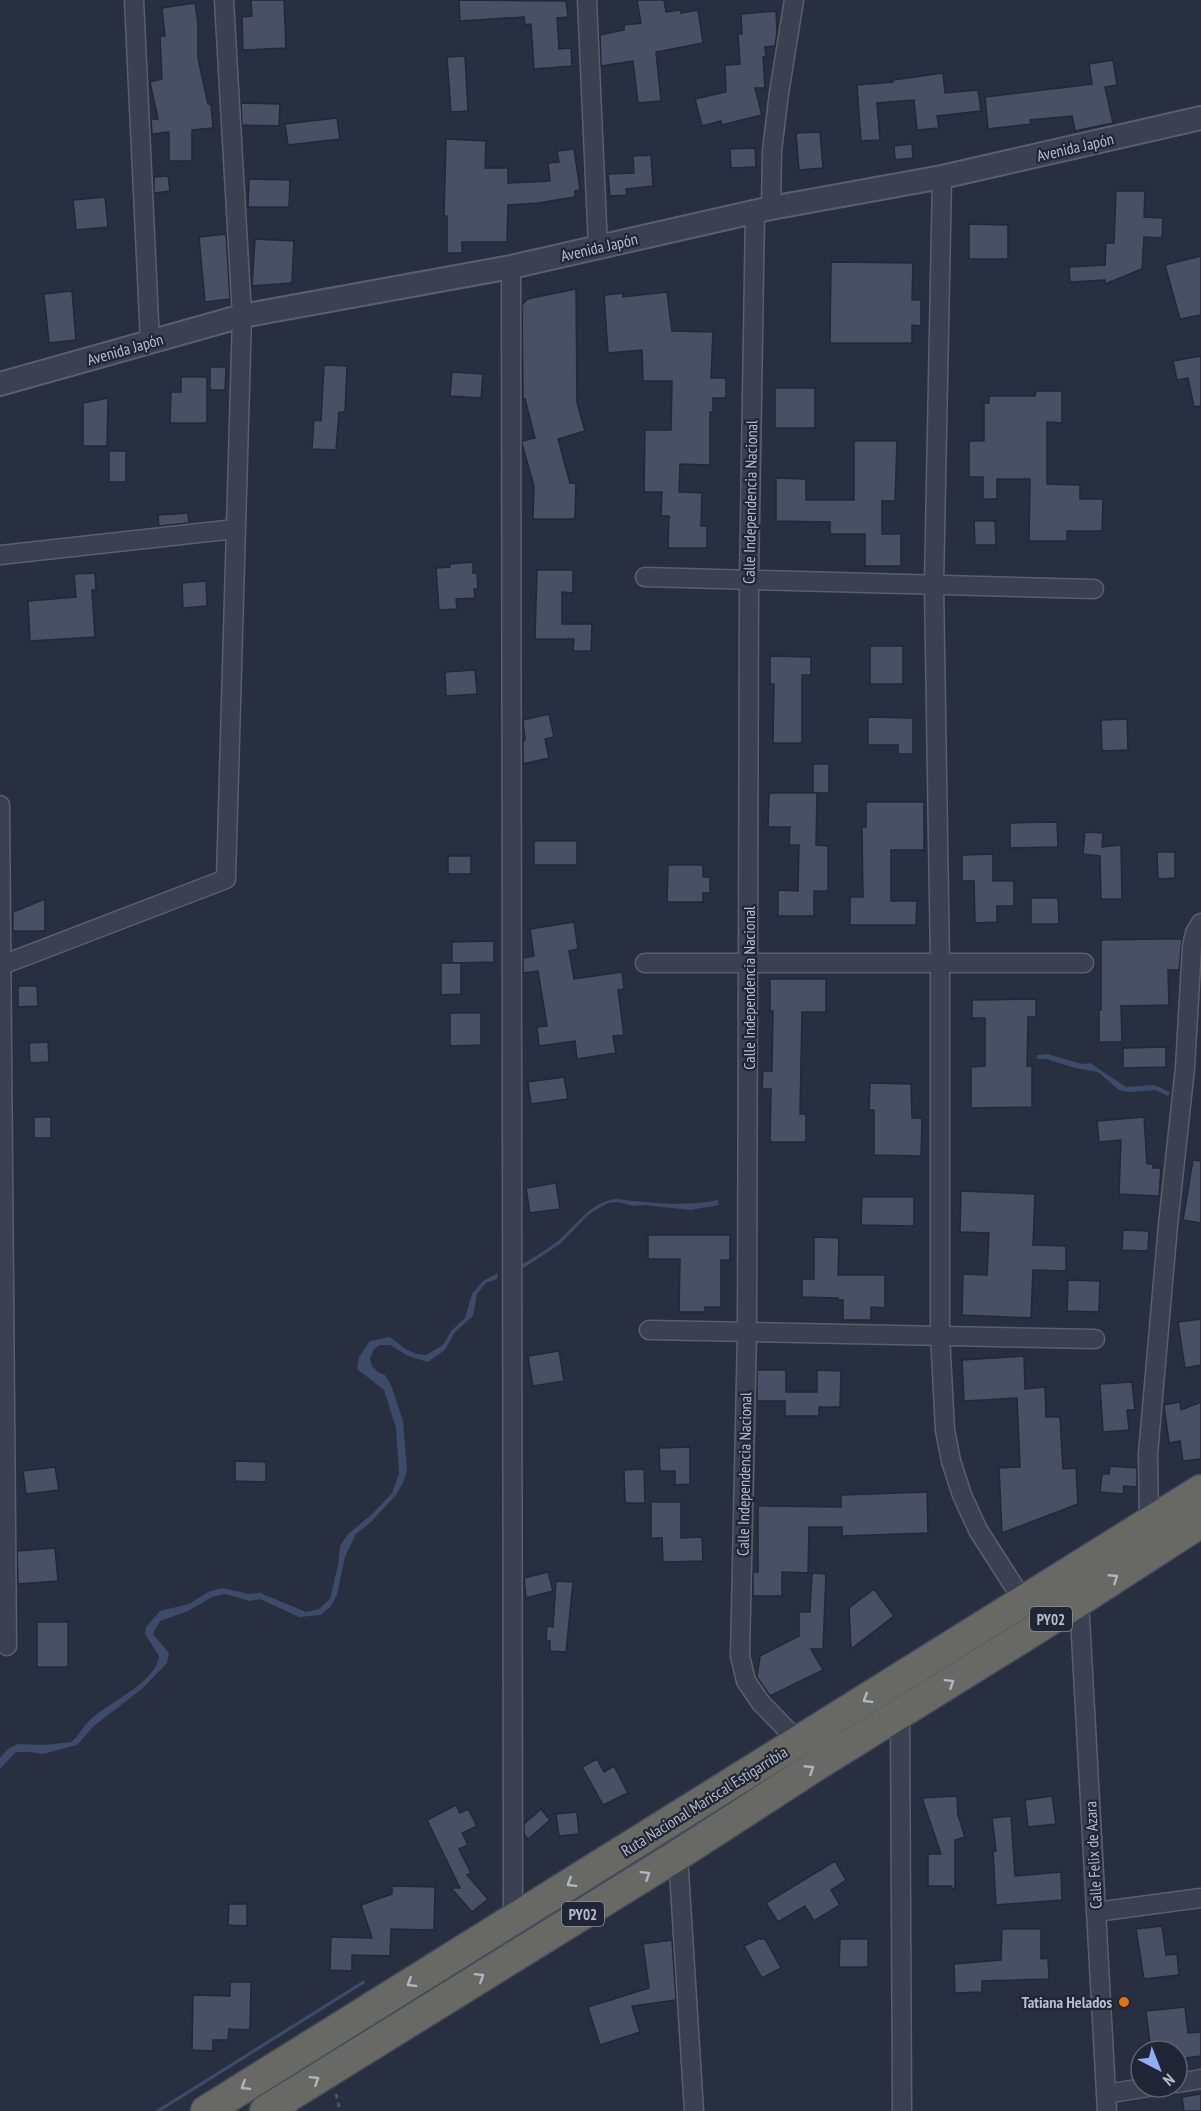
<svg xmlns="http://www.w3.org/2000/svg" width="1201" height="2111" font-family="'PT Sans Narrow',sans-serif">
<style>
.water{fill:#3e4a69}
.building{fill:#495065;stroke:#222838;stroke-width:1.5}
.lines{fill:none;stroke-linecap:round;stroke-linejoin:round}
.minor-casing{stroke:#5a5f6e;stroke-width:21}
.tertiary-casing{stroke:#5a5f6e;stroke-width:26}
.trunk-casing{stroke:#464c5b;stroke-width:33}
.path{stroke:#48595f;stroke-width:3;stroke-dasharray:4.5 4.5;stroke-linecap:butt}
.minor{stroke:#3c4151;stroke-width:18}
.tertiary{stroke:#3c4151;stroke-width:22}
.trunk{stroke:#686865;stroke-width:30}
.oneway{stroke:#b1b4c1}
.food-dot{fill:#e8710a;stroke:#202636;stroke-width:2}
.labels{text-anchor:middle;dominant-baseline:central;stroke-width:4.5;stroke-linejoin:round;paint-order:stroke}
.shield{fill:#202636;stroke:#8b909e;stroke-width:1.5}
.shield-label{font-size:15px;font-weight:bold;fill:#b9bdcb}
.street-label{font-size:16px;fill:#b9bdcb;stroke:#202636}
.poi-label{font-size:16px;font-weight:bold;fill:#b9bdcb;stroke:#202636;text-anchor:end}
</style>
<rect width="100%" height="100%" fill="#272f41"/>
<!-- water -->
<g class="water">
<polygon points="1047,1054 1082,1064 1090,1063 1126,1087 1154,1085 1170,1092 1168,1096 1155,1090 1129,1092 1119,1090 1098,1072 1075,1068 1046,1059 1037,1059 1037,1055"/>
<path d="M616,1199c34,4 68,8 102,1l1,5 -29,5 -45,-5 -13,1 -13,-4 -11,1 -19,11 -29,30 -41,27v-5c14,-8 28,-16 40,-26 19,-16 31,-38 57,-41z"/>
<path d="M498,1273l-1,6 -11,4 -9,11 -4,22 -18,16 -10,18 -17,12 -20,-6 -18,-11h-10l-7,5 -3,9 2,7 6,6 7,3 6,10 12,36 4,49 -3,11 -8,14 -26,28 -14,11 -11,23 -8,38 -6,11 -10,9 -22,2 -39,-18 -10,2 -25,-7 -13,3 -24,14 -28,10 -7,13 16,19 -2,10 -24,25 -49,38 -17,19 -34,9 -13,-2h-14l-16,17v-11l8,-9 10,-5 27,1 26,-3c8,-5 11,-15 18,-21 18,-18 68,-39 70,-65l-14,-22 1,-7 14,-16 29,-7 19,-12 14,-4 27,6 11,-1 46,19 13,-3 11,-10 8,-34 2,-19 8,-12 23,-19 21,-22 7,-19 -3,-46 -12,-38 -27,-21 2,-12 11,-16 20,-4 15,12 12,5 9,1 17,-10 8,-14 14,-13 7,-24 11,-13z"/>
<polygon points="364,1980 365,1983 161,2111 155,2111"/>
</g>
<!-- building -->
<g class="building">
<polygon points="251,0 284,0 286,48 243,50 242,17 252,16"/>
<polygon points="459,0 566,1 568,17 557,18 559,49 571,48 572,66 534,69 531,24 525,25 524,17 460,21"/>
<polygon points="637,0 664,0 666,12 681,10 681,13 698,10 703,43 656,52 661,101 638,103 633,61 601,66 600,35 624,30 624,25 641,23"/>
<polygon points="195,3 198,24 198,58 208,104 211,104 213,128 192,130 192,161 169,161 169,132 152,134 151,119 158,119 150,82 162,79 160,36 165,36 162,8"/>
<polygon points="776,11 777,32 775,46 765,47 766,57 763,57 765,88 755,88 762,115 722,125 721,121 702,126 695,99 726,92 725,65 740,64 738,34 742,34 741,14"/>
<polygon points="465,56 468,111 451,112 447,57"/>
<polygon points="1113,60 1117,85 1105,87 1113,123 1075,131 1072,116 1030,120 1031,124 988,129 985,97 1092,84 1089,64"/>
<polygon points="943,73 945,93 978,90 981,111 937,116 939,128 917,130 914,100 877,103 880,140 861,141 857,85 893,82 893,80"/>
<polygon points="241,103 280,104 279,126 242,125"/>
<polygon points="337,118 340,139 288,145 285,124"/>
<polygon points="820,132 823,168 799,170 796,133"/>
<polygon points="446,139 486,141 485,168 508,168 508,183 550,181 548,163 559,162 557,151 574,149 580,190 575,191 575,197 538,203 508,205 507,242 462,242 462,253 447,253 447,216 444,216"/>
<polygon points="912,144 913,158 895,160 894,146"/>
<polygon points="755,148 756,167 731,168 730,149"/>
<polygon points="651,155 653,186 626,189 627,195 610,196 608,174 634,173 633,156"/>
<polygon points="168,176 170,191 154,193 154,177"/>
<polygon points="249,179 290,180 289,207 248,207"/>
<polygon points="1116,191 1145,191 1144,217 1163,218 1162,238 1144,237 1142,269 1105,284 1105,280 1070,282 1069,267 1105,265 1106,243 1114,243"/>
<polygon points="105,197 108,227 76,230 73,200"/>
<polygon points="969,224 1008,225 1008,259 969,259"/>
<polygon points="226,234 230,299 205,302 199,237"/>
<polygon points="255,239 294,241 292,283 252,286"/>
<polygon points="1201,256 1201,315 1180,319 1165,265"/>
<polygon points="831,262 913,263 912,300 921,300 921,326 912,325 912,343 830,343"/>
<polygon points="576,289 577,403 585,431 558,439 570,483 576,483 575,519 533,519 534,486 522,444 522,441 535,438 525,399 523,399 522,305 527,299"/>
<polygon points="72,291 76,340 49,343 44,294"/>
<polygon points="667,292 672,331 713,332 711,378 726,378 726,398 713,398 713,412 710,412 710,465 680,464 679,492 702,493 701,526 707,526 707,548 668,548 669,516 661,516 662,492 644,492 645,430 671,430 672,381 643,381 642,350 608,353 604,295 623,293 623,297"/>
<polygon points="1201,356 1201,406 1194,407 1188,378 1177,380 1173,361"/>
<polygon points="324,365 347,366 345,412 339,412 336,450 312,449 314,420 321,421"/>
<polygon points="210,367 226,367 225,390 210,390"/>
<polygon points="452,372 483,374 481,398 450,396"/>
<polygon points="181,377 207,377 207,423 170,423 171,392 181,392"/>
<rect x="775" y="388" width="40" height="40"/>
<polygon points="1036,391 1062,391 1062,423 1047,422 1047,484 1080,485 1080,499 1103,499 1102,531 1067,531 1067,541 1029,541 1030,479 997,479 997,499 983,499 983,477 969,477 969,441 984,441 984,403 989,403 989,396 1035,396"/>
<polygon points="108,398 107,446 83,446 83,403"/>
<polygon points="854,441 897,441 895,501 882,501 882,534 901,534 901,566 865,566 865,534 830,534 830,522 776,521 776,478 806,479 806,500 854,500"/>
<rect x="109" y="451" width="17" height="31"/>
<polygon points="188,513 189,523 159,526 158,515"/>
<polygon points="974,521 995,521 996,545 975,545"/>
<polygon points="473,562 473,573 477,573 478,588 474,589 475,598 456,599 457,609 439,610 436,568 450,567 450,564"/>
<polygon points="537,570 573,570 573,593 562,592 562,624 592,624 591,651 573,651 574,639 535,639"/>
<polygon points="95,573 96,590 92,590 95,637 30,641 28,601 76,597 74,574"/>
<polygon points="206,581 207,606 183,608 182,583"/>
<rect x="870" y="646" width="33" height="38"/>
<polygon points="770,656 811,657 811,675 802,675 802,743 773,743 774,684 770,684"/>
<polygon points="475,670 477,694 446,696 445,672"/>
<polygon points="549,714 554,737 545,739 549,758 523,764 523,741 525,740 523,720"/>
<polygon points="868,717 913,718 913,754 898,754 898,745 868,745"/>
<polygon points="1127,719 1128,750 1102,751 1101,720"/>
<rect x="813" y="764" width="16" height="29"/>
<polygon points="769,793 817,793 816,845 828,846 828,891 814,891 814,916 778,916 778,890 798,891 799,845 789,845 790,827 768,827"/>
<polygon points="866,802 924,802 924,850 891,850 891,901 917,901 916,925 850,925 850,897 863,897 862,827 866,827"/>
<polygon points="1057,822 1058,847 1010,848 1010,823"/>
<polygon points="1085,832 1103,833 1102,847 1121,845 1122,899 1101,899 1100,856 1083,854"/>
<rect x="534" y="841" width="43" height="24"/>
<polygon points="1157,852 1175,852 1175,878 1158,879"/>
<polygon points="993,854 993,881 1014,881 1014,906 997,906 997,922 975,923 974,881 962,881 962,855"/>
<rect x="448" y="856" width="23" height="18"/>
<polygon points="668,865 703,865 703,877 710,877 710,893 703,893 703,902 667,902"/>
<polygon points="1031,898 1058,898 1059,924 1031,924"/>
<polygon points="45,899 45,931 13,931 13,912"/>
<polygon points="574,922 578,949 569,951 574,979 622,972 624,989 618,990 624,1035 613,1036 616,1053 577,1059 575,1041 539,1046 537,1027 547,1026 538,971 523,973 523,958 534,956 530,929"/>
<polygon points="1155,939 1182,939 1179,970 1168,970 1169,1005 1121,1006 1122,1042 1099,1042 1099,1010 1101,1010 1101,940"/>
<polygon points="494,941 494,962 452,963 452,942"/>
<polygon points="441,963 461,963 461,994 441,995"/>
<polygon points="770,979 826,979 826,1012 802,1012 800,1114 806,1114 806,1142 770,1142 771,1089 762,1089 763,1071 772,1071 773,1011 770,1011"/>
<polygon points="18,986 37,986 38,1006 18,1007"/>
<polygon points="1036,999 1036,1017 1028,1017 1027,1066 1032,1066 1032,1107 971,1108 971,1067 985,1066 985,1018 972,1018 972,1000"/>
<polygon points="450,1013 481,1013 481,1045 450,1046"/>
<polygon points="48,1042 49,1062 30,1063 29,1043"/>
<polygon points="1166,1047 1166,1067 1123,1068 1123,1048"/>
<polygon points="564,1077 568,1099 531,1104 528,1082"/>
<polygon points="870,1083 911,1084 912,1118 922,1118 921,1156 874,1155 874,1110 869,1110"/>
<rect x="34" y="1117" width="17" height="21"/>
<polygon points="1144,1117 1147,1164 1153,1164 1153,1168 1161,1168 1159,1196 1119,1194 1121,1140 1099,1142 1097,1121"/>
<polygon points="1193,1160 1201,1161 1201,1223 1183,1220"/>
<polygon points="556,1183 560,1209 530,1213 526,1188"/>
<polygon points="961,1191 1035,1194 1033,1245 1066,1246 1066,1271 1033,1270 1031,1318 962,1315 963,1274 987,1275 989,1233 960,1232"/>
<polygon points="862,1197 914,1197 914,1226 861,1225"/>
<polygon points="1123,1230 1149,1231 1148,1251 1122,1250"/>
<polygon points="648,1235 730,1235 730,1260 721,1260 721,1307 705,1307 705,1312 679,1312 680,1259 648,1259"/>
<polygon points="814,1237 839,1238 838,1275 885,1275 885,1308 871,1307 871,1320 843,1320 843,1300 838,1300 838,1298 802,1297 802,1279 814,1279"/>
<polygon points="1068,1280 1100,1281 1099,1312 1067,1311"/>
<polygon points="1201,1319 1201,1365 1185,1368 1178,1322"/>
<polygon points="559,1351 564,1381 533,1386 528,1356"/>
<polygon points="1024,1356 1025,1389 1045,1387 1046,1417 1060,1417 1063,1469 1076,1468 1078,1504 1002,1533 999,1468 1020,1467 1017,1398 964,1401 962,1360"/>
<polygon points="757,1370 786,1370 786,1392 817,1392 817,1370 841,1371 840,1407 819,1407 819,1416 785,1416 785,1401 757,1401"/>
<polygon points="1132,1382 1135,1410 1127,1410 1129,1430 1103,1432 1100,1384"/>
<polygon points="1180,1402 1181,1410 1201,1402 1201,1459 1183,1461 1180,1441 1169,1443 1164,1405"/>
<polygon points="690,1447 690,1484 675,1485 675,1471 660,1471 659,1448"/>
<polygon points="235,1461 266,1462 266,1482 235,1481"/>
<polygon points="1110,1466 1137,1468 1137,1487 1124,1486 1123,1494 1100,1492 1102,1474 1109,1474"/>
<polygon points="55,1467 59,1490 26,1494 23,1471"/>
<polygon points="644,1469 645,1503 625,1503 624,1470"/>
<polygon points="927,1492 928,1533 842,1536 842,1527 809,1527 808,1573 782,1572 782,1596 753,1596 753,1572 758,1572 758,1506 841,1507 841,1495"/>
<polygon points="651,1502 681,1502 681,1538 702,1537 703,1561 663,1562 662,1538 651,1538"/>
<polygon points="55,1548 58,1581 18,1584 17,1551"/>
<polygon points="548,1572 553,1591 526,1598 524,1578"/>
<polygon points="812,1573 826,1574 823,1649 811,1649 823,1670 770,1696 757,1677 760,1656 799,1636 799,1612 810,1612"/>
<polygon points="556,1581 573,1582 566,1652 550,1651 550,1641 546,1640 547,1626 553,1627"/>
<polygon points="874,1589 894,1616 851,1649 849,1608"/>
<rect x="37" y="1622" width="31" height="45"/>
<polygon points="597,1759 604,1772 614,1766 628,1793 603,1805 582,1767"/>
<polygon points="957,1796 958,1815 965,1837 955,1840 955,1889 953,1889 951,1886 928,1886 928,1854 941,1854 922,1798"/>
<polygon points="1052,1796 1056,1824 1028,1827 1025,1800"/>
<polygon points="456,1805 460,1813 468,1809 477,1826 462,1833 468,1845 459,1849 471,1873 467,1875 488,1899 472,1912 451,1888 460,1888 427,1820"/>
<polygon points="541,1809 550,1820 528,1839 524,1834 524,1824"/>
<polygon points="577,1812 579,1834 559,1836 556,1814"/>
<polygon points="1011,1816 1015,1876 1061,1872 1062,1900 996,1905 993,1851 996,1851 992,1818"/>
<polygon points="835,1861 846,1880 831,1890 840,1905 814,1921 805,1906 778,1922 766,1903"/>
<polygon points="392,1886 435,1887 434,1930 391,1929 390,1956 352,1955 352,1971 330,1970 331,1937 372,1938 361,1905 392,1894"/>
<polygon points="229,1904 247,1904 247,1926 228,1925"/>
<polygon points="1162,1926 1166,1955 1177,1954 1179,1975 1144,1979 1136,1929"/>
<polygon points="1002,1929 1041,1929 1041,1959 1048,1958 1049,1979 982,1981 982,1992 955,1993 954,1964 1001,1960"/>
<polygon points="758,1939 765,1939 781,1968 762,1978 744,1946"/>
<polygon points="840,1939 868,1939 868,1967 839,1967"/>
<polygon points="672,1940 676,2000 632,2006 640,2032 600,2045 588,2007 649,1988 643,1944"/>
<polygon points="230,1982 251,1982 250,2030 229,2029 228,2040 213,2040 213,2051 192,2050 193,1995 230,1996"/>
<polygon points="1185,2007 1188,2033 1201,2032 1201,2056 1177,2059 1177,2051 1151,2051 1146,2011"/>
<polygon points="1201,2094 1201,2111 1184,2111 1182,2097"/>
</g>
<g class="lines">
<!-- minor casing -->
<g class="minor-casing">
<g id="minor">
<polyline points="134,0 150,342"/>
<polyline points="587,0 598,247"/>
<polyline points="942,177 934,585 940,963 940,1335 945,1430 951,1461 962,1495 978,1530 1024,1602"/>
<polyline points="771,208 772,151 779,93 794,0"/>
<polyline points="755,212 749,580 747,1332 740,1656 746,1681 761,1703 799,1742"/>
<polyline points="511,267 513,1918"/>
<polyline points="0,555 235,529"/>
<polyline points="645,577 1094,589"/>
<polyline points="0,805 7,1646"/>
<polyline points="645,963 1084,963"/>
<polyline points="2,965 226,879 242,316 224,0"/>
<polyline points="649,1330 1095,1339"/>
<polyline points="1149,1523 1148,1454 1168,1225 1185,1068 1192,946 1195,933 1201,923"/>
<polyline points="1079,1600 1107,2111"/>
<polyline points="900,1713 902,2111"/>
<polyline points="678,1855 694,2111"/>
<polyline points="1096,1912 1201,1898"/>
<polyline points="1177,2083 1201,2079"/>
<polyline points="1106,2094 1149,2087"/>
</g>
</g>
<!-- tertiary casing -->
<g class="tertiary-casing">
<polyline id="tertiary" points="0,384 242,316 511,267 771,208 942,177 1201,118"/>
</g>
<!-- trunk casing -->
<g class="trunk-casing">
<g id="trunk">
<polyline points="206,2111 1201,1490"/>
<polyline points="265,2111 678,1855 817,1765 1039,1627 1201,1522"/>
</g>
</g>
<!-- path -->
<polyline class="path" points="336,2094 340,2111"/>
<!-- minor -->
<use href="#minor" class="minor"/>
<!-- tertiary -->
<use href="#tertiary" class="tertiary"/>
<!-- trunk -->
<use href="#trunk" class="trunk"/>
</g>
<!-- one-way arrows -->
<defs><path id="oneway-chevron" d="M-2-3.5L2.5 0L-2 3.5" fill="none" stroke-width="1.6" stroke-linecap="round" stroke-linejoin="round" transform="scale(1.5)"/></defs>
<g class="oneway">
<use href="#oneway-chevron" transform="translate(1114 1578) rotate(-33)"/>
<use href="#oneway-chevron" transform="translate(950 1683) rotate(-32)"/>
<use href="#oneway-chevron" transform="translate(867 1699) rotate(148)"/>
<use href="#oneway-chevron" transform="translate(810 1769) rotate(-33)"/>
<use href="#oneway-chevron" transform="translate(646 1875) rotate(-32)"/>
<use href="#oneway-chevron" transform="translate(571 1883) rotate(148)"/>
<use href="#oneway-chevron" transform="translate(480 1977) rotate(-32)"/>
<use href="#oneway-chevron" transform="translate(411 1983) rotate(148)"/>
<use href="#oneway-chevron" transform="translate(315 2080) rotate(-32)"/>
<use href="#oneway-chevron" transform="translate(245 2086) rotate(148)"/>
</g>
<!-- markers -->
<circle class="food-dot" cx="1124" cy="2002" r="6"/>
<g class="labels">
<!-- shield labels -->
<g class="shield">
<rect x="1030" y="1607" width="42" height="24" rx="4.5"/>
<rect x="562" y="1902" width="42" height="24" rx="4.5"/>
</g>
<g class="shield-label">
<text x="1051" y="1619">PY02</text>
<text x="583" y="1914">PY02</text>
</g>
<!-- street labels -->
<g class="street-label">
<text transform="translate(1075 147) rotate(-13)">Avenida Japón</text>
<text transform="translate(599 247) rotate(-13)">Avenida Japón</text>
<text transform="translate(125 349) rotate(-16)">Avenida Japón</text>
<text transform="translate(750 502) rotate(-89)">Calle Independencia Nacional</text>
<text transform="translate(749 988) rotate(-90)">Calle Independencia Nacional</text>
<text transform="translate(744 1474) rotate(-89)">Calle Independencia Nacional</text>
<text transform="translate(704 1801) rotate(-32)">Ruta Nacional Mariscal Estigarribia</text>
<text transform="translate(1093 1855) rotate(-93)">Calle Felix de Azara</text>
</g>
<!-- poi labels -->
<g class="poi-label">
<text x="1112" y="2002">Tatiana Helados</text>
</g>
</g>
<!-- north arrow -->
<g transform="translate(1159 2069) rotate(138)"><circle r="28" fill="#202636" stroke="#5d6272" stroke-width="1.5"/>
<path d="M0-4.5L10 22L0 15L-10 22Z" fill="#94abf5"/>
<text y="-9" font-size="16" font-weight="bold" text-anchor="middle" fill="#b9bdcb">N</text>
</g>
</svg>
